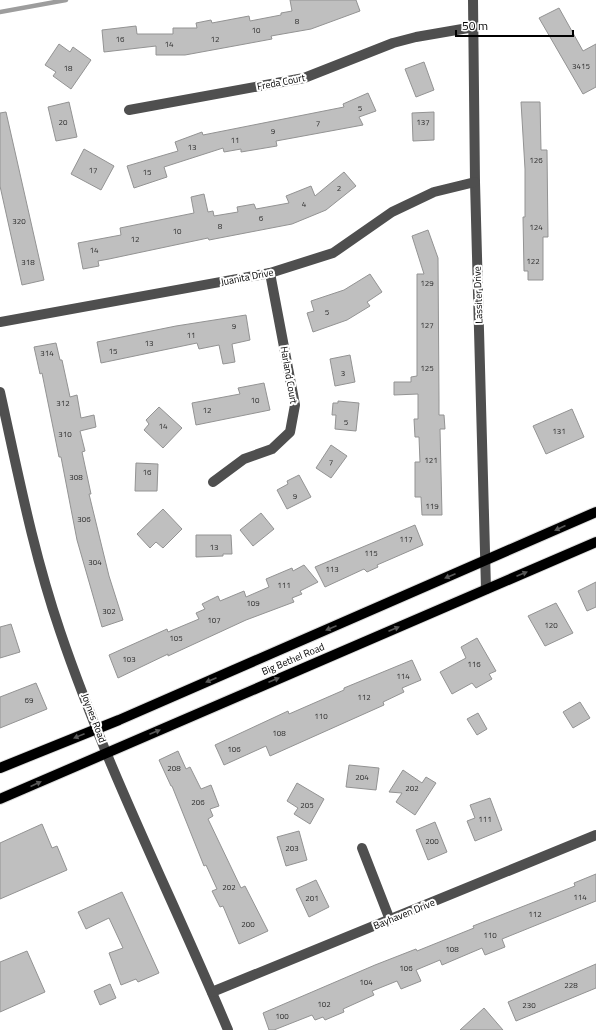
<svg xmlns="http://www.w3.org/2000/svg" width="596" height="1030" font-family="'Titillium Web',sans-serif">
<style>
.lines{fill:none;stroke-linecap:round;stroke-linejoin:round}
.stream{stroke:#9d9d9d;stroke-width:4.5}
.building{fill:#bfbfbf;stroke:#939393}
.major-casing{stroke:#dbdbdb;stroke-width:12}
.minor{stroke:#4f4f4f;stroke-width:10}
.major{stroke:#000;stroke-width:10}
.oneway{fill:#595959}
.labels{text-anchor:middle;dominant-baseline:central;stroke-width:4;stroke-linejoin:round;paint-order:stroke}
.number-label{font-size:8px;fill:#303030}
.street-label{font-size:10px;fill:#000;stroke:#fff}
</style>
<rect width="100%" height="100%" fill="#fff"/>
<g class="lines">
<!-- stream -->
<polyline class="stream" points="0,12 66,0"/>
</g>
<!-- building -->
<g class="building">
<polygon points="290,0 356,0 360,11 311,29 271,36 272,39 245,44 185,55 156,55 156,46 104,52 102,30 136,26 137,34 173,34 173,28 197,28 196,23 211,20 212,23 249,16 250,21 281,15 281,13 292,11"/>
<polygon points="559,8 583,51 596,44 596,87 583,94 539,18"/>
<polygon points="59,44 70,52 73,47 91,60 71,89 53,76 56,72 45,65"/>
<polygon points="424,62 434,90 416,97 405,69"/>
<polygon points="368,93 376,111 359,117 363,125 276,141 277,146 241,152 241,149 224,152 223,148 164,167 167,177 134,188 127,166 178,151 175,142 202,132 203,135 344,107 343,104"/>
<polygon points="69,102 77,137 56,141 48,107"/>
<polygon points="521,102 540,102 541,150 547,150 548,237 543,237 543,280 528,280 528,271 524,271 523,217 525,217 525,169"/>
<polygon points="6,112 44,280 22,285 0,186 0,113"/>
<polygon points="434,112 434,140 413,141 412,113"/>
<polygon points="84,149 114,166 101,190 71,174"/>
<polygon points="344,172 356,186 326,210 292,224 209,240 208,238 109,259 98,261 99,266 83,269 78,243 121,235 120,228 194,213 191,197 204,194 208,212 213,211 214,216 238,212 237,207 254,204 256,209 289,203 286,196 311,186 315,196"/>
<polygon points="428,230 438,258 439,401 439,415 444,415 445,429 440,429 442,515 422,515 421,497 415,497 415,462 420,462 419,437 415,437 414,419 418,419 418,394 394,395 394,382 411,382 411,377 417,376 417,274 424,274 412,236"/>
<polygon points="370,274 382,292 367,302 370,306 347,320 313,332 307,313 314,311 311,301 344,290"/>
<polygon points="246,315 250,340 232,344 235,362 223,364 219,345 199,349 197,343 101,363 97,342 176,326"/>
<polygon points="56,343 60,360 62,360 70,397 77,395 81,418 94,415 96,427 80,431 85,451 82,452 91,494 89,494 109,576 123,620 102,627 77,540 61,457 59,457 42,373 40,374 34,347"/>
<polygon points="350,355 355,382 335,386 330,359"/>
<polygon points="264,383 270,410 196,425 192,403 240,394 238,388"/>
<polygon points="338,401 359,403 356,431 335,429 336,415 332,415 333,403 338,403"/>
<polygon points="159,407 182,428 163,448 144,430 149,424 146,420"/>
<polygon points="572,409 584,437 546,454 533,426"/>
<polygon points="331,445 347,456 331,478 316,468"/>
<polygon points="136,463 158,464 157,491 135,491"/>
<polygon points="299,475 311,497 287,509 277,490 288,484 287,481"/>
<polygon points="163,509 182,529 163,548 156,542 150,548 137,534"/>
<polygon points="261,513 274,529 253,546 240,530"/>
<polygon points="415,525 423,545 377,565 378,567 367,572 364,569 325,587 315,567"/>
<polygon points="196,535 231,535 232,554 223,554 223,556 196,557"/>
<polygon points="304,565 318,582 300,591 302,594 292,598 294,602 246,620 168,656 168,654 118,678 109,655 167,629 168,632 199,619 196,613 205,609 202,604 218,596 220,601 244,591 246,597 269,587 266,579 292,568 293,571"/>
<polygon points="596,582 596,607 587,611 578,591"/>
<polygon points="556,603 573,633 545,646 528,616"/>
<polygon points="11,624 20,652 0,658 0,627"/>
<polygon points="477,638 496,671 489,674 492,679 476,688 472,683 452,694 440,672 466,658 461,647"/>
<polygon points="412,660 421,680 402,688 404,692 383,702 384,705 270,756 266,746 224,765 215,745 288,711 289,714 344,690 344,688"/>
<polygon points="36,683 47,709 0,728 0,697"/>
<polygon points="580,702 590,718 573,728 563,712"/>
<polygon points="478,713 487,729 477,735 467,719"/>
<polygon points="178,751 186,769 190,767 201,789 211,785 219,806 210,809 213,816 208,819 241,888 245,886 268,931 239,944 223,906 220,907 212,891 217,889 206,865 204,866 172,786 171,786 159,760"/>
<polygon points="349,765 379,768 376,790 346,787"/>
<polygon points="403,770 422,783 426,777 436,783 415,815 396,802 402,793 389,792"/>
<polygon points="297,783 324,799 310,824 294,814 298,808 287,801"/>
<polygon points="490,798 502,830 475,841 467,821 475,818 470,805"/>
<polygon points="435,822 447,852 428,860 416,830"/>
<polygon points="42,824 52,848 57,846 67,870 0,899 0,843"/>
<polygon points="299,831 307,860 286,866 277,837"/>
<polygon points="596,874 596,901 502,939 505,947 485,955 482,948 442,965 440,960 416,970 421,981 401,989 397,981 372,991 374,995 343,1009 344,1012 325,1020 323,1017 315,1020 312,1015 274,1030 269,1030 263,1013 375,965 416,949 417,951 474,928 473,926 575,886 574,883"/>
<polygon points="316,880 329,907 309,917 296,889"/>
<polygon points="122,892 159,973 138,982 136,979 121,985 109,953 123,948 109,918 86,929 78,912"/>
<polygon points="27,951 45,992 0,1012 0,962"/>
<polygon points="596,964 596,988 516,1021 508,1002"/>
<polygon points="110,984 116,998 100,1005 94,991"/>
<polygon points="484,1008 503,1030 460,1030"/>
</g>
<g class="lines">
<!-- major casing -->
<g class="major-casing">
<g id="major">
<polyline points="0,768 119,720 596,512"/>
<polyline points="0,799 596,542"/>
</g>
</g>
<!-- minor -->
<g class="minor">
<polyline points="473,0 475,182 486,589"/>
<polyline points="129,110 304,78 393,43 416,37 474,27"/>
<polyline points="0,322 270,273 333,253 392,212 434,192 475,182"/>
<path d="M0,392c18,81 33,160 60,239 46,136 112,266 168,399"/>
<polyline points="213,482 244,459 272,449 290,432 295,405 270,273"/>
<polyline points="362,848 390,920"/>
<polyline points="212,992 596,835"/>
</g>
<!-- major -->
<use href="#major" class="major"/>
</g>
<!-- one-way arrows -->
<defs><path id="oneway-solid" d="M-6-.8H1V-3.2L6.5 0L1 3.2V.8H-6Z"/></defs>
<g class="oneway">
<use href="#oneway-solid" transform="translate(560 528) rotate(156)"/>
<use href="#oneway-solid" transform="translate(522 574) rotate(-23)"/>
<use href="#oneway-solid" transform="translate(450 576) rotate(157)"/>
<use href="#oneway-solid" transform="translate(331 628) rotate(157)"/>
<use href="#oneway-solid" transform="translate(394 629) rotate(-23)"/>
<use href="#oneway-solid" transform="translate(211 680) rotate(157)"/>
<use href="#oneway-solid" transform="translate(274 680) rotate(-23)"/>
<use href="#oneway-solid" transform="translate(155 732) rotate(-23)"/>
<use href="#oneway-solid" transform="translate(79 736) rotate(158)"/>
<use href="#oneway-solid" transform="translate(36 784) rotate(-24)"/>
</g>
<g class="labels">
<!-- number labels -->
<g class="number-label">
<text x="297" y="21">8</text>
<text x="256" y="30">10</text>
<text x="120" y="39">16</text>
<text x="215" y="39">12</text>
<text x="169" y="44">14</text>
<text x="581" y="66">3415</text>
<text x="68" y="68">18</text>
<text x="360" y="108">5</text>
<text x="63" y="122">20</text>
<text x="423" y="122">137</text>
<text x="318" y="123">7</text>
<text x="273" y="131">9</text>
<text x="235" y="140">11</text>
<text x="192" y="147">13</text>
<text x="536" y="160">126</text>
<text x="93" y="170">17</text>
<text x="147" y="172">15</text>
<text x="339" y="188">2</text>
<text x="304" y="204">4</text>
<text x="261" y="218">6</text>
<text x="19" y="221">320</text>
<text x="220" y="226">8</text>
<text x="536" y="227">124</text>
<text x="177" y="231">10</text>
<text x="135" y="239">12</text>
<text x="94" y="250">14</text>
<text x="533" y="261">122</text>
<text x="28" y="262">318</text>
<text x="427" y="283">129</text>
<text x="327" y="312">5</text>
<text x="427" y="325">127</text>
<text x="234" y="326">9</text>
<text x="191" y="335">11</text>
<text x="149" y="343">13</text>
<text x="113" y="351">15</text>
<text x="47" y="353">314</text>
<text x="427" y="368">125</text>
<text x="343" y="373">3</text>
<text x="255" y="400">10</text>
<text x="63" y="403">312</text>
<text x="207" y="410">12</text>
<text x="346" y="422">5</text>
<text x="163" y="426">14</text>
<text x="559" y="431">131</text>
<text x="65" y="434">310</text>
<text x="431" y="460">121</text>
<text x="331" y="462">7</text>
<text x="147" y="472">16</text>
<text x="76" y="477">308</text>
<text x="295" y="496">9</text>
<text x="432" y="506">119</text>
<text x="84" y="519">306</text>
<text x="406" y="539">117</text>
<text x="214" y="547">13</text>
<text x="371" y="553">115</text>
<text x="95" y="562">304</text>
<text x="332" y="569">113</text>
<text x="284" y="585">111</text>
<text x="253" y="603">109</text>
<text x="109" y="611">302</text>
<text x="214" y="620">107</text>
<text x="551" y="625">120</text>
<text x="176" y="638">105</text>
<text x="129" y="659">103</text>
<text x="474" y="664">116</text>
<text x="403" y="676">114</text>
<text x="364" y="697">112</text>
<text x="29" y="700">69</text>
<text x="321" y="716">110</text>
<text x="279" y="733">108</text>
<text x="234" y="749">106</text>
<text x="174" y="768">208</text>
<text x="362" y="777">204</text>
<text x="412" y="788">202</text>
<text x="198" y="802">206</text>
<text x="307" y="805">205</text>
<text x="485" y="819">111</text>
<text x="432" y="841">200</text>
<text x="292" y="848">203</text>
<text x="229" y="887">202</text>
<text x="580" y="897">114</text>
<text x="312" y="898">201</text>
<text x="535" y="914">112</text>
<text x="248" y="924">200</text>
<text x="490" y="935">110</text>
<text x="452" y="949">108</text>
<text x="406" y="968">106</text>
<text x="366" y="982">104</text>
<text x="571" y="985">228</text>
<text x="324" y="1004">102</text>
<text x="529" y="1005">230</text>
<text x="282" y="1016">100</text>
</g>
<!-- street labels -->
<g class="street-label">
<text transform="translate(281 82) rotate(-11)">Freda Court</text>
<text transform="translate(247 277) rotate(-11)">Juanita Drive</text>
<text transform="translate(478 295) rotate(-92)">Lassiter Drive</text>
<text transform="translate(289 375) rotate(80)">Harland Court</text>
<text transform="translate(293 659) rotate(-23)">Big Bethel Road</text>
<text transform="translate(94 718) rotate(69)">Joynes Road</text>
<text transform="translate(404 914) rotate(-22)">Bayhaven Drive</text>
</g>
</g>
<!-- scale -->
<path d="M456 30v6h117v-6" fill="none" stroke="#000000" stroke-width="2"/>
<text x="462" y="30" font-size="12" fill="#000000" stroke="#ffffff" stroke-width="3" paint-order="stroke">50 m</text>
</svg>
